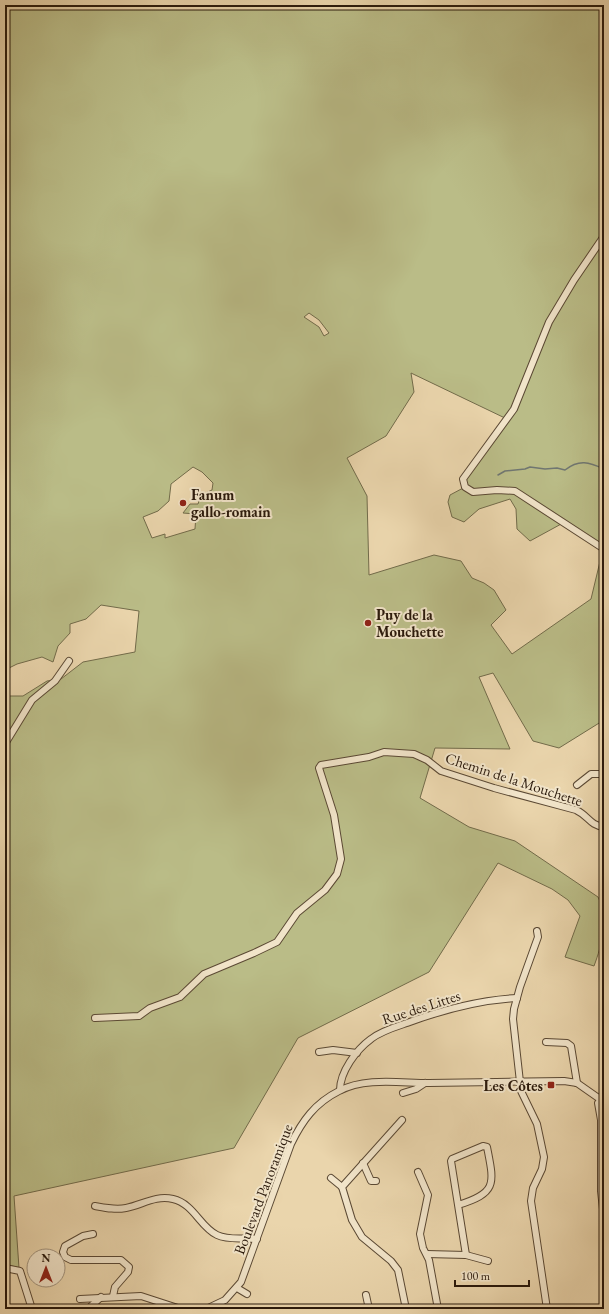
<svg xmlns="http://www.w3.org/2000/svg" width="609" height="1314" font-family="'EB Garamond',serif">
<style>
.green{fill:#babc87;stroke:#726b4a;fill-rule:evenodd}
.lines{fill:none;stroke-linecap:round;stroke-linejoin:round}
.stream{stroke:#707772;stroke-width:1.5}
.minor-casing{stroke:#5b4934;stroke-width:8}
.minor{stroke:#f1e4c9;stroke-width:6}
.poi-dot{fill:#8f2418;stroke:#f1e4c9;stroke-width:1.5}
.labels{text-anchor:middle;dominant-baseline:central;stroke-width:4;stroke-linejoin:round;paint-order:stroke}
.poi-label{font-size:15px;font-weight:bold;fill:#2b1a0c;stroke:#f1e4c9;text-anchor:start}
.street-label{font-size:15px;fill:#2b1a0c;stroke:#f1e4c9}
</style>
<rect width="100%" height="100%" fill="#ead5ac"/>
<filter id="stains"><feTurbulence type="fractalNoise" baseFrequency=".005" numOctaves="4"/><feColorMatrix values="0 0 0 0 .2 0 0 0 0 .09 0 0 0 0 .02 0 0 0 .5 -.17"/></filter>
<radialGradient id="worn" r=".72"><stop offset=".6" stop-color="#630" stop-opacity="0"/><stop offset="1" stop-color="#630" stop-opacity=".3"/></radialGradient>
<!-- green -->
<path class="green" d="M5,5h599v715l-45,28 -26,-7 -40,-68 -14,4 31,72 -75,-1 -15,50 49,29 46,14 83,56c11,20 4,48 -4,69l-29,-9 15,-41 -12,-16 -16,-11 -54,-26 -69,109 -131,66 -64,110 -220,48 5,72 -14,-4v-568h18l24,-15 14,-2 22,-17 52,-10 4,-41 -38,-6 -15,14 -16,5v9l-12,13 -5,16 -11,-5 -25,7 -12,6zM309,313l10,7 10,13 -5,3 -5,-9 -15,-10zM411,373l96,46 -44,60 2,8 -15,8 -2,7 4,15 12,5 15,-13 31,-10 6,10 1,20 13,12 33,-18 40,26 -12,50 -79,55 -21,-29 15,-15 -12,-20 -10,-7 -12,-5 -11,-17 -27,-6 -65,20 -2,-79 -20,-38 39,-22 28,-44zM193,467l9,5 11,11 -1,7 -11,5 -3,9h-8l-7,9 13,1 -1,15 -30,9v-4l-13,4 -9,-21 15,-6 11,-10 2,-17z"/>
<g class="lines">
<!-- stream -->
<path class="stream" d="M498,475l7,-4 20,-2 5,-2 15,2 12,-1 8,2c14,-11 24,-8 39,-1"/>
<!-- minor casing -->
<g class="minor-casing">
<g id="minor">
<polyline points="604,236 574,280 549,322 514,409 463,479 465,487 473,492 497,490 515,491 604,549"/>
<polyline points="5,744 32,700 55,681 69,661"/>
<polyline points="577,785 591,774 604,774"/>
<polyline points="537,931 538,937 520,987 514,1009 513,1019 521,1091 537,1124 544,1157 542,1169 533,1188 531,1201 547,1309"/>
<path d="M95,1018l44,-2 11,-8 30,-11 24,-23 50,-21 23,-11 20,-29 28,-23 12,-16 4,-15 -7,-44 -15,-47 2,-3 48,-8 15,-5 30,2 13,6 14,11 53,17 82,22c13,6 13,15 28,17"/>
<polyline points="546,1042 567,1043 571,1046 577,1083"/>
<polyline points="319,1052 333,1050 357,1053"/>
<path d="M340,1090c0,-18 16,-40 31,-51 10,-8 24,-12 36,-16 35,-13 72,-23 110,-25"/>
<polyline points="403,1093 416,1089 425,1083"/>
<polyline points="601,1099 598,1103 601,1120 601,1191 604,1218"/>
<polyline points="402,1120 342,1187 352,1220 362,1237 391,1261 398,1270 406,1309"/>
<polyline points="363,1163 371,1181 376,1181"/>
<polyline points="418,1172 428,1195 420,1234 423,1248 429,1260 438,1309"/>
<polyline points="331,1178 342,1187"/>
<path d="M458,1205c40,-12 36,-22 29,-58l-4,-1 -31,13 -1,2 15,94"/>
<path d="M95,1206c11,2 20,4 31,2 16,-3 29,-13 47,-9 21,5 27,28 44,36 13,6 27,2 40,4"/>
<polyline points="93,1234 83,1236 65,1246 63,1252 65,1257 71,1260 121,1260 129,1267 128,1272 115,1287 113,1296"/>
<polyline points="427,1254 466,1255 488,1261"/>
<polyline points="5,1268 20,1271 32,1309"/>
<polyline points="237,1288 247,1294"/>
<polyline points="366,1295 369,1309"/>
<polyline points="80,1299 141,1296 181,1309"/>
<polyline points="88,1309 101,1297"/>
<path d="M206,1309l19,-9 16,-18 50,-138c11,-23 24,-41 48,-53 26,-14 61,-8 90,-8 45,-1 90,-1 135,-2l13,2 20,14 7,2"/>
</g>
</g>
<!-- minor -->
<use href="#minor" class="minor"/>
</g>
<!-- markers -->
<g class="poi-dot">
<circle cx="183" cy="503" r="4"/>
<circle cx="368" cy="623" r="4"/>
<rect x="547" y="1081" width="8" height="8" rx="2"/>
</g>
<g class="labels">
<!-- poi labels -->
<g class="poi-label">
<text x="191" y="494">Fanum<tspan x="191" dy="17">gallo-romain</tspan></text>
<text x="376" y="614">Puy de la<tspan x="376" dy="17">Mouchette</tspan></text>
<text x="543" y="1085" text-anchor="end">Les Côtes</text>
</g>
<!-- street labels -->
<g class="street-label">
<text transform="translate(514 779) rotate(18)">Chemin de la Mouchette</text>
<text transform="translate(421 1007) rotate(-18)">Rue des Littes</text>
<text transform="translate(263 1189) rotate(-69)">Boulevard Panoramique</text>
</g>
</g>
<!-- margin -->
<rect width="609" height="1314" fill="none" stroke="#ead5ac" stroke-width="20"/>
<rect x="6" y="6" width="597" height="1302" fill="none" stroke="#2b1a0c" stroke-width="2"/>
<rect x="10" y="10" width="589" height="1294" fill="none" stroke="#2b1a0c"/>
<!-- north arrow -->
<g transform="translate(46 1268)"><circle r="19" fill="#f1e4c9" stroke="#a2937d"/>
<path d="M0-3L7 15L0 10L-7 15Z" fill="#8f2418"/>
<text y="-6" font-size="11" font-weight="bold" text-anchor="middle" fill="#2b1a0c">N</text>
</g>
<!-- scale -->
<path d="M455 1280v6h74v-6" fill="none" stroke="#2b1a0c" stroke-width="2"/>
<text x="461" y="1280" font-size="12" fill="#2b1a0c" stroke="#f1e4c9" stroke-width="3" paint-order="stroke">100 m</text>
<rect width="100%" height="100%" filter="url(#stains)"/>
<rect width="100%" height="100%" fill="url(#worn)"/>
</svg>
